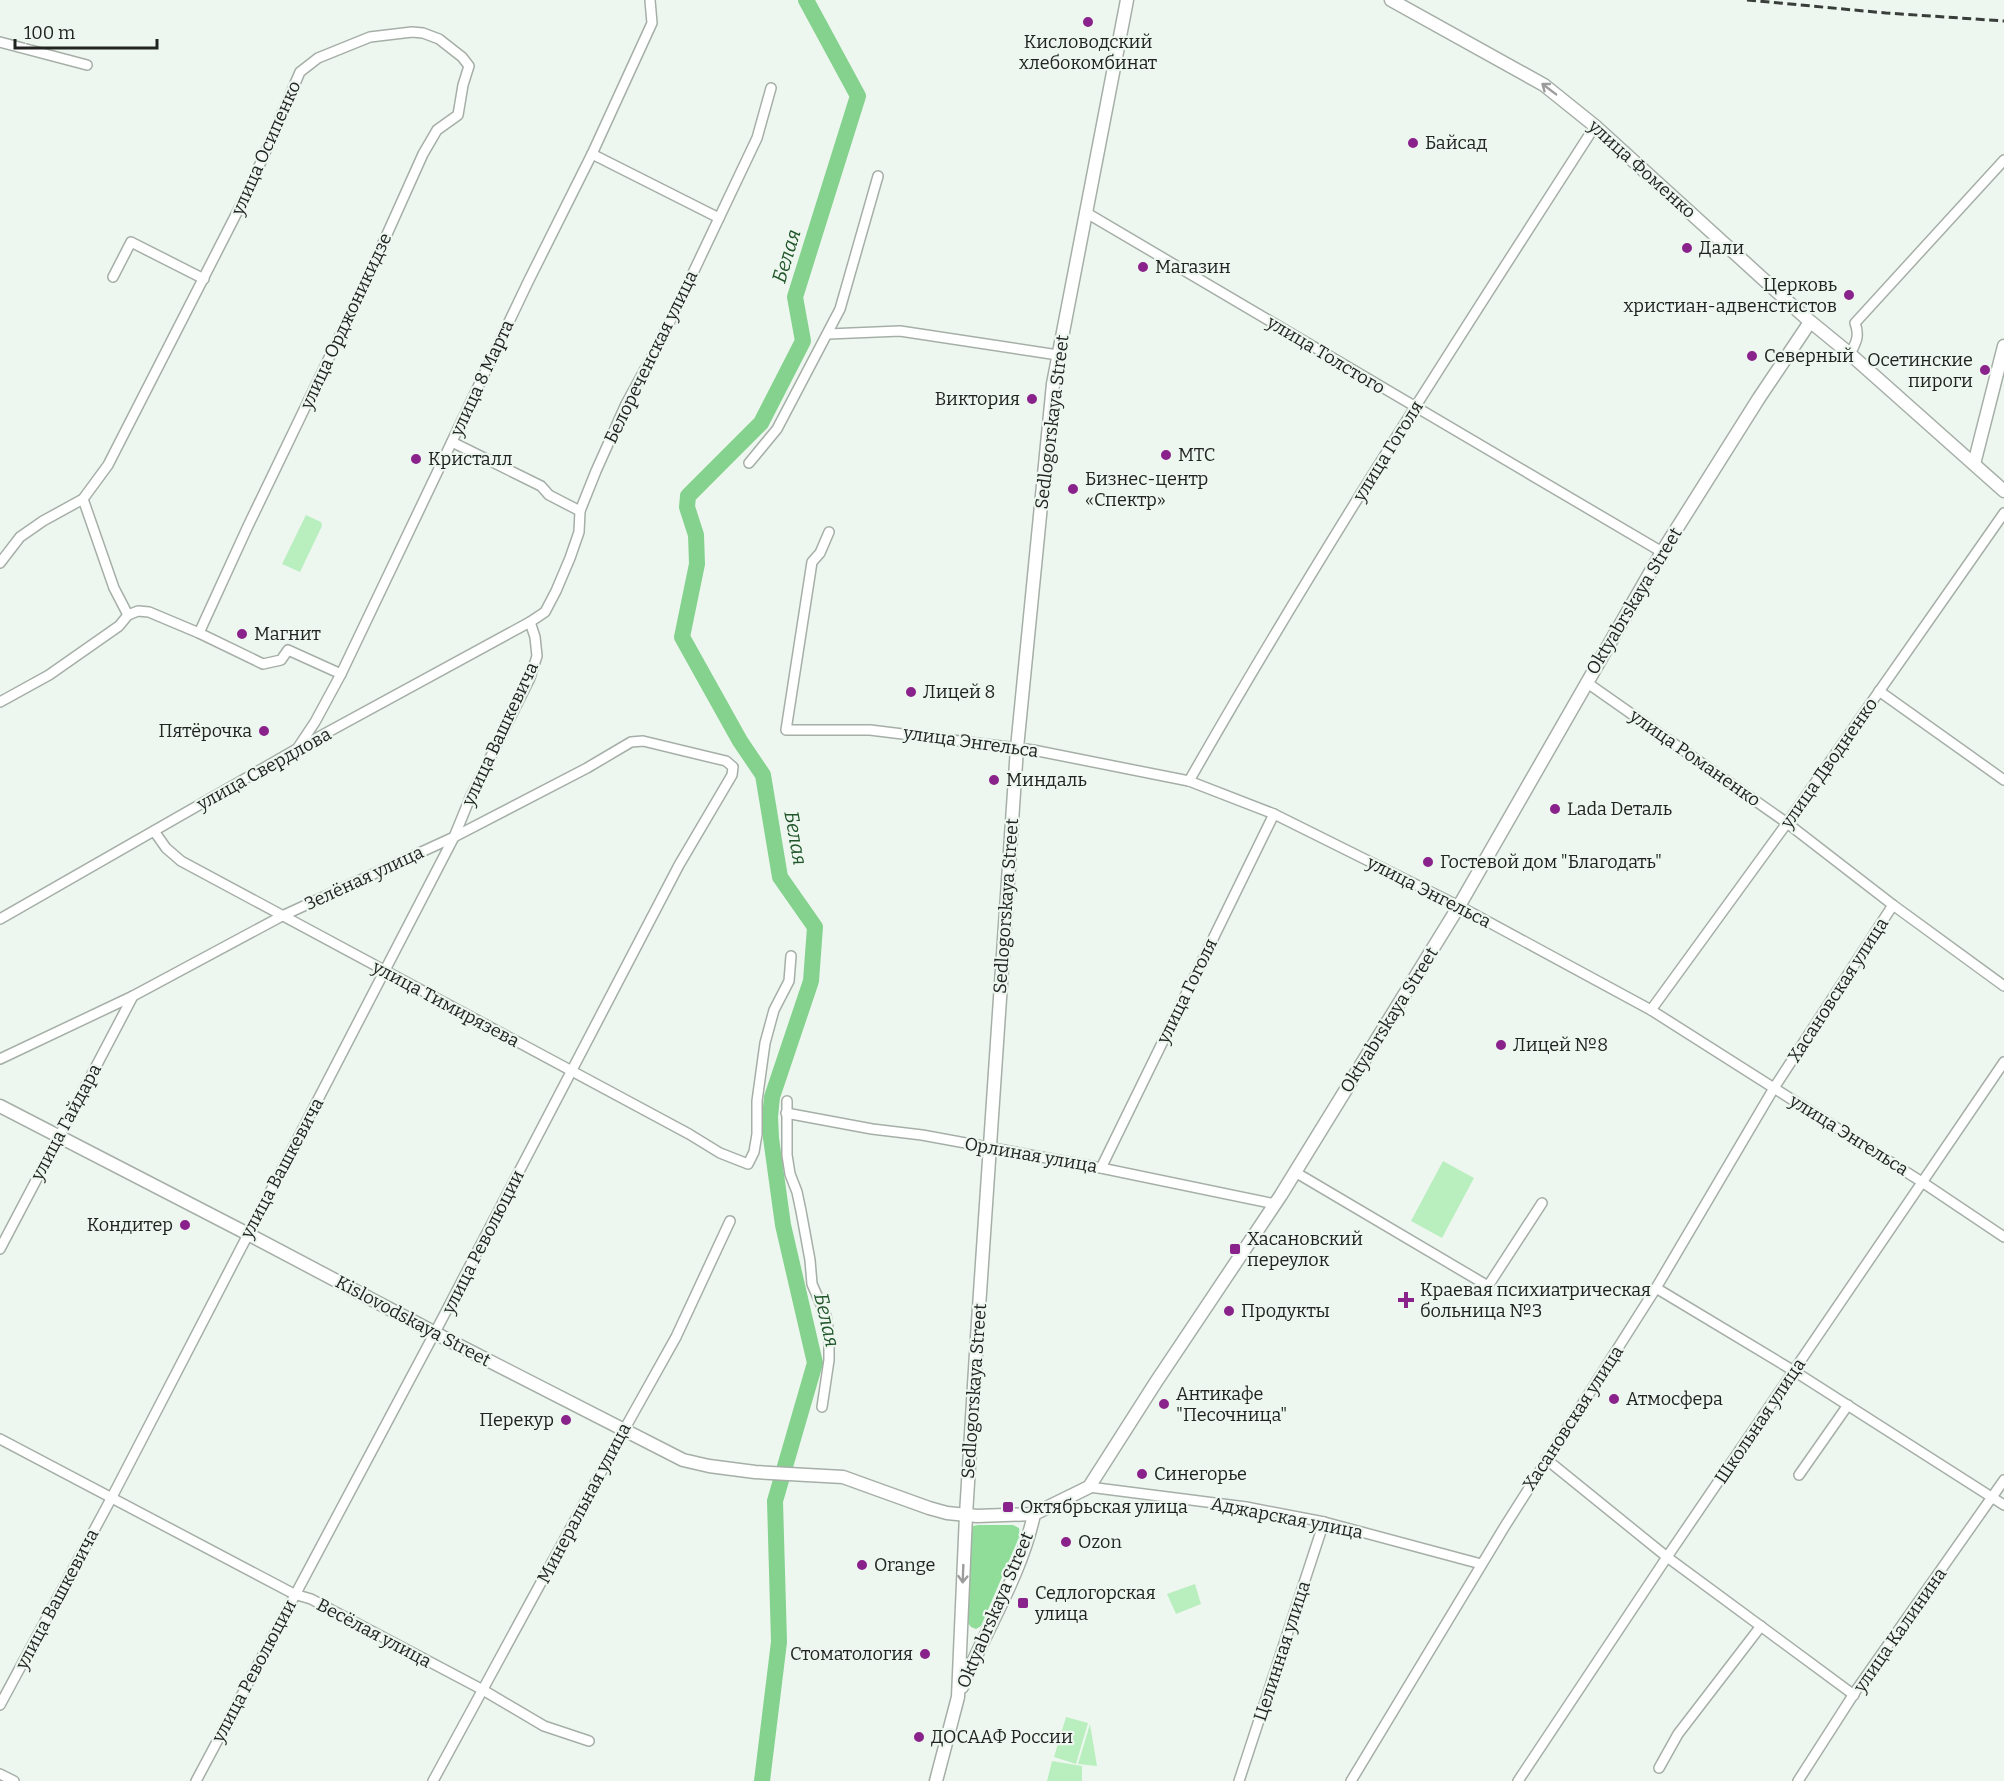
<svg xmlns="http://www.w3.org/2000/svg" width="2004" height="1781" font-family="Bitter,serif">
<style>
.green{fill:#b9efbf}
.forest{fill:#8fdd99}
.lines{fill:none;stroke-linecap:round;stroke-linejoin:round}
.river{stroke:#84d28e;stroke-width:16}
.street-casing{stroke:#a6afa7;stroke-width:12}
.secondary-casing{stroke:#a6afa7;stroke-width:15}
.street{stroke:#fff;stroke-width:9}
.secondary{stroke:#fff;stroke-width:12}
.rail{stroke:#3a3e3a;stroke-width:3;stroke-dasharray:9 4.5;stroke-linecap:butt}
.oneway{stroke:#9b9c9b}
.poi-dot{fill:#89228a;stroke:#eef7ef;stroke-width:2}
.labels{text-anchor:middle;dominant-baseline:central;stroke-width:4.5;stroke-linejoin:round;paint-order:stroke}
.poi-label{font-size:18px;fill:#212421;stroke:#eef7ef;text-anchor:start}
.street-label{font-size:18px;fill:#212421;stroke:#eef7ef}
.water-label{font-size:20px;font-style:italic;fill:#1f5529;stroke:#eef7ef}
</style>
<rect width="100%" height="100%" fill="#eef7ef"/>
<!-- green -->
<g class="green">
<polygon points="306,515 321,522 322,526 300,572 282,564"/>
<polygon points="1443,1161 1474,1178 1442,1238 1411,1221"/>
<polygon points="1195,1584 1201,1604 1176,1614 1167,1594"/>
<polygon points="1066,1717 1088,1723 1076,1764 1054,1757"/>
<polygon points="1090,1724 1097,1766 1078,1764"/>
<polygon points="1052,1761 1082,1766 1082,1781 1047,1781"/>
</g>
<!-- forest -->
<polygon class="forest" points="978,1525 1013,1525 1019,1528 1020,1535 981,1626 976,1629 971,1627 968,1623 971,1531 973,1526"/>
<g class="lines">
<!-- river -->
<polyline class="river" points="762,1781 779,1642 775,1501 815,1363 783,1225 771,1138 770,1117 772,1097 811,981 815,927 780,877 763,775 740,741 682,637 697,564 696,535 687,507 688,496 761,423 803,341 795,297 858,96 806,0"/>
<!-- street casing -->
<g class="street-casing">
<g id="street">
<polyline points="0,42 87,65"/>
<polyline points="592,154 719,218"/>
<polyline points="1085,212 1662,552"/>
<polyline points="113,277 131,242 204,279"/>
<polyline points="828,334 900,331 1058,355"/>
<path d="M1850,354c6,-11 10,-18 5,-31l149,-163"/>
<polyline points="452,442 541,486 549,495 580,511"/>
<polyline points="749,463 777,429 840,309 878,176"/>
<polyline points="83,499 114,588 128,615 138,611 149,612 199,633 263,664 281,660 288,650 341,674"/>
<polyline points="829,532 820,553 812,562 786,730 870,730 1033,750 1189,781 1274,814 1459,906 1651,1010 1922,1182 2004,1237"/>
<polyline points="0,563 20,537 43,521 83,499 108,465 250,187 300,72 318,58 370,37 412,32 423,33 439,39 462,57 469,66 463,85 458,115 437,130 423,154 366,281 248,526 199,633"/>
<polyline points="1586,682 1787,823 1893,905 2004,986"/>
<polyline points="1879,691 2004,780"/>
<polyline points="0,702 49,675 119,626 128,615"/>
<polyline points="297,749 315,722 341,674 528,282 592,154 652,23 650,0"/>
<path d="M1189,781c127,-223 267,-439 406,-655"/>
<polyline points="154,831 166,848 181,861 689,1134 720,1153 748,1164 754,1152 757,1134 757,1101 765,1043 774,1010 789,981 791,956"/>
<polyline points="0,919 295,750 530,622 545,612 556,591 570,558 579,532 580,511 596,471 626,404 664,334 757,138 771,88"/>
<polyline points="1651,1010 1787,823 2004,513"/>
<polyline points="0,1059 133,996 282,916 454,837 587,768 631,742 643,741 726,761 733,767 732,775 679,865 441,1321 196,1781"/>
<polyline points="787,1101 787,1155 790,1174 797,1192 801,1211 810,1260 812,1284 826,1316 829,1334 829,1360 822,1407"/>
<polyline points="786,1113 872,1129 922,1135 1101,1168 1275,1204"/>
<polyline points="1101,1168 1274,814"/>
<polyline points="1295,1172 1488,1286 1542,1203"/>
<polyline points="0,1249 133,996"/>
<polyline points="1656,1288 1794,1371 2004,1505"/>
<polyline points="0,1439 294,1594 311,1599 483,1690 544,1726 589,1741"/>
<polyline points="1546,1459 1667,1557 1854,1695"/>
<polyline points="1799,1475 1848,1405"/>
<polyline points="1089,1487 1246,1507 1324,1522 1481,1564"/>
<polyline points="0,1705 112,1497 454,837 470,798 530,678 537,656 535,637 530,622"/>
<polyline points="1659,1768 1678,1734 1761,1626"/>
<polyline points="0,1774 14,1781"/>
<polyline points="433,1781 624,1430 676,1337 730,1221"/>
<polyline points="1239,1781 1324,1522"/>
<polyline points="1351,1781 1505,1526 1656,1288 1774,1088 1893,905"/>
<polyline points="1518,1781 1667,1557 2004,1062"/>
<polyline points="1798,1781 1857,1689 2004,1480"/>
</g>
</g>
<!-- secondary casing -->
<g class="secondary-casing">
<g id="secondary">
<polyline points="1391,0 1544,85 1595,126 1806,318 1850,354 2004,491"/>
<polyline points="1974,464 2004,346"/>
<polyline points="0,1106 248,1234 454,1343 683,1460 709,1466 755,1472 843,1477 929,1508 947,1513 977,1516 1034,1514 1089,1487 1156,1382 1281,1195 1459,906 1662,552 1759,398 1810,322"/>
<path d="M962,1687c23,-56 60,-114 72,-173"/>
<polyline points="936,1781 958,1697 966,1515 977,1337 1017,748 1053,384 1127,0"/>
</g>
</g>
<!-- street -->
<use href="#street" class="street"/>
<!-- secondary -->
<use href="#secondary" class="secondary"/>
<!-- rail -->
<polyline class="rail" points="1747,0 1886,13 2004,21"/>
</g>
<!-- one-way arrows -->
<defs><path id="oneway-shaft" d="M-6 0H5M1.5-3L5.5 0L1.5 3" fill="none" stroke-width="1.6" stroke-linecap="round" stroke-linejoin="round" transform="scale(1.5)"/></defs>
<g class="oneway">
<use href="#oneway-shaft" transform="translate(1549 89) rotate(-143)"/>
<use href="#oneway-shaft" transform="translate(963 1574) rotate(92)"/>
</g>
<!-- markers -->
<g class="poi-dot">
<circle cx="1088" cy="22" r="6"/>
<circle cx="1413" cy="143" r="6"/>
<circle cx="1687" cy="248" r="6"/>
<circle cx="1143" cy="267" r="6"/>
<circle cx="1849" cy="295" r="6"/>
<circle cx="1752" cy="356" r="6"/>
<circle cx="1985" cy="370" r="6"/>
<circle cx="1032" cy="399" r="6"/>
<circle cx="1166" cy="455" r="6"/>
<circle cx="416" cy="459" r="6"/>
<circle cx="1073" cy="489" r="6"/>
<circle cx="242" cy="634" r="6"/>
<circle cx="911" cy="692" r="6"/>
<circle cx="264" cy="731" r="6"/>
<circle cx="994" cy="780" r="6"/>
<circle cx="1555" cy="809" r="6"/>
<circle cx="1428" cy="862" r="6"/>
<circle cx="1501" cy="1045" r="6"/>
<circle cx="185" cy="1225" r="6"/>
<rect x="1229" y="1243" width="12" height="12" rx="3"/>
<path d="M1403 1291h6v6h6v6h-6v6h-6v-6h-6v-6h6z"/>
<circle cx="1229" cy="1311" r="6"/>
<circle cx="1614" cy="1399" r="6"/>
<circle cx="1164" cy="1404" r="6"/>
<circle cx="566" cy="1420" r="6"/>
<circle cx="1142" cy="1474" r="6"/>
<rect x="1002" y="1501" width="12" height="12" rx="3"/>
<circle cx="1066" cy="1542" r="6"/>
<circle cx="862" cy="1565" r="6"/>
<rect x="1017" y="1597" width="12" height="12" rx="3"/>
<circle cx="925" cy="1654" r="6"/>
<circle cx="919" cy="1737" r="6"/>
</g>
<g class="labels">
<!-- poi labels -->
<g class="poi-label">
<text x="1088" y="42" text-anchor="middle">Кисловодский<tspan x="1088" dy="21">хлебокомбинат</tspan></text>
<text x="1425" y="143">Байсад</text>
<text x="1699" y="248">Дали</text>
<text x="1155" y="267">Магазин</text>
<text x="1837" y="285" text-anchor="end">Церковь<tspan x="1837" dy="21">христиан-адвенстистов</tspan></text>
<text x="1764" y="356">Северный</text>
<text x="1973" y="360" text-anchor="end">Осетинские<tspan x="1973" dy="21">пироги</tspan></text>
<text x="1020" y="399" text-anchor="end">Виктория</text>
<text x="1178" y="455">МТС</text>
<text x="428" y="459">Кристалл</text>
<text x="1085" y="479">Бизнес-центр<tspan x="1085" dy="21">«Спектр»</tspan></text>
<text x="254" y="634">Магнит</text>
<text x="923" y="692">Лицей 8</text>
<text x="252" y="731" text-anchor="end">Пятёрочка</text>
<text x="1006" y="780">Миндаль</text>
<text x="1567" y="809">Lada Dеталь</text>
<text x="1440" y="862">Гостевой дом "Благодать"</text>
<text x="1513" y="1045">Лицей №8</text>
<text x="173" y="1225" text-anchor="end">Кондитер</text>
<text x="1247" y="1239">Хасановский<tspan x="1247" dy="21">переулок</tspan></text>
<text x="1420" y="1290">Краевая психиатрическая<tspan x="1420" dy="21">больница №3</tspan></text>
<text x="1241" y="1311">Продукты</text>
<text x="1176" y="1394">Антикафе<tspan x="1176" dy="21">"Песочница"</tspan></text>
<text x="1626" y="1399">Атмосфера</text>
<text x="554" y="1420" text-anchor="end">Перекур</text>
<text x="1154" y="1474">Синегорье</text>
<text x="1020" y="1507">Октябрьская улица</text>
<text x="1078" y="1542">Ozon</text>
<text x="874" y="1565">Orange</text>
<text x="1035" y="1593">Седлогорская<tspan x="1035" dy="21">улица</tspan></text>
<text x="913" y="1654" text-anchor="end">Стоматология</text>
<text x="931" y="1737">ДОСААФ России</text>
</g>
<!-- street labels -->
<g class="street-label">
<text transform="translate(266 148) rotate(-66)">улица Осипенко</text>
<text transform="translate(1642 169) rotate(42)">улица Фоменко</text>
<text transform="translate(346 321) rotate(-65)">улица Орджоникидзе</text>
<text transform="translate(1326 355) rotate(31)">улица Толстого</text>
<text transform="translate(651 357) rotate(-64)">Белореченская улица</text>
<text transform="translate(482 378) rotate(-65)">улица 8 Марта</text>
<text transform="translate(1052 422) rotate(-83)">Sedlogorskaya Street</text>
<text transform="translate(1388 451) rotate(-58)">улица Гоголя</text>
<text transform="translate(1634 601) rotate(-59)">Oktyabrskaya Street</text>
<text transform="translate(500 734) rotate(-65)">улица Вашкевича</text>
<text transform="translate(971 742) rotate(8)">улица Энгельса</text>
<text transform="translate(1695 758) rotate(35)">улица Романенко</text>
<text transform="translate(1829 763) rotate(-55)">улица Дводненко</text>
<text transform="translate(264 769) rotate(-29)">улица Свердлова</text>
<text transform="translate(364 878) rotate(-25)">Зелёная улица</text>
<text transform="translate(1429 892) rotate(27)">улица Энгельса</text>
<text transform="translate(1006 906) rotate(-86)">Sedlogorskaya Street</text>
<text transform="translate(1838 990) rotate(-57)">Хасановская улица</text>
<text transform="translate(1187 991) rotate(-64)">улица Гоголя</text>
<text transform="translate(446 1004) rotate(28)">улица Тимирязева</text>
<text transform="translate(1389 1020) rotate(-58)">Oktyabrskaya Street</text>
<text transform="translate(66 1122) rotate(-62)">улица Гайдара</text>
<text transform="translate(1849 1135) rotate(32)">улица Энгельса</text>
<text transform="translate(1031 1155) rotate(10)">Орлиная улица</text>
<text transform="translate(282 1168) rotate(-62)">улица Вашкевича</text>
<text transform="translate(483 1242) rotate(-63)">улица Революции</text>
<text transform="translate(413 1321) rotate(28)">Kislovodskaya Street</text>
<text transform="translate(974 1391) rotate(-86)">Sedlogorskaya Street</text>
<text transform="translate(1573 1418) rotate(-57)">Хасановская улица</text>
<text transform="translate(1760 1421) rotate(-56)">Школьная улица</text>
<text transform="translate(584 1503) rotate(-62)">Минеральная улица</text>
<text transform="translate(1287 1518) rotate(11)">Аджарская улица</text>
<text transform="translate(57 1599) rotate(-62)">улица Вашкевича</text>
<text transform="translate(995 1610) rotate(-67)">Oktyabrskaya Street</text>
<text transform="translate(1900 1630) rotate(-55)">улица Калинина</text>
<text transform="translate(374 1633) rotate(28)">Весёлая улица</text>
<text transform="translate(1282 1651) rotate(-72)">Целинная улица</text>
<text transform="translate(254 1671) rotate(-62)">улица Революции</text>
</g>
<!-- water labels -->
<g class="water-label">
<text transform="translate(786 256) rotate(-73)">Белая</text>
<text transform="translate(796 838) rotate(80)">Белая</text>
<text transform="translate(827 1320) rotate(77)">Белая</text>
</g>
</g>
<!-- scale -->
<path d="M15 39v9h142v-9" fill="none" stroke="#212421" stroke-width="3"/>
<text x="24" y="39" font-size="18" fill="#212421" stroke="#eef7ef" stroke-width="4.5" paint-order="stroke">100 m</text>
</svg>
